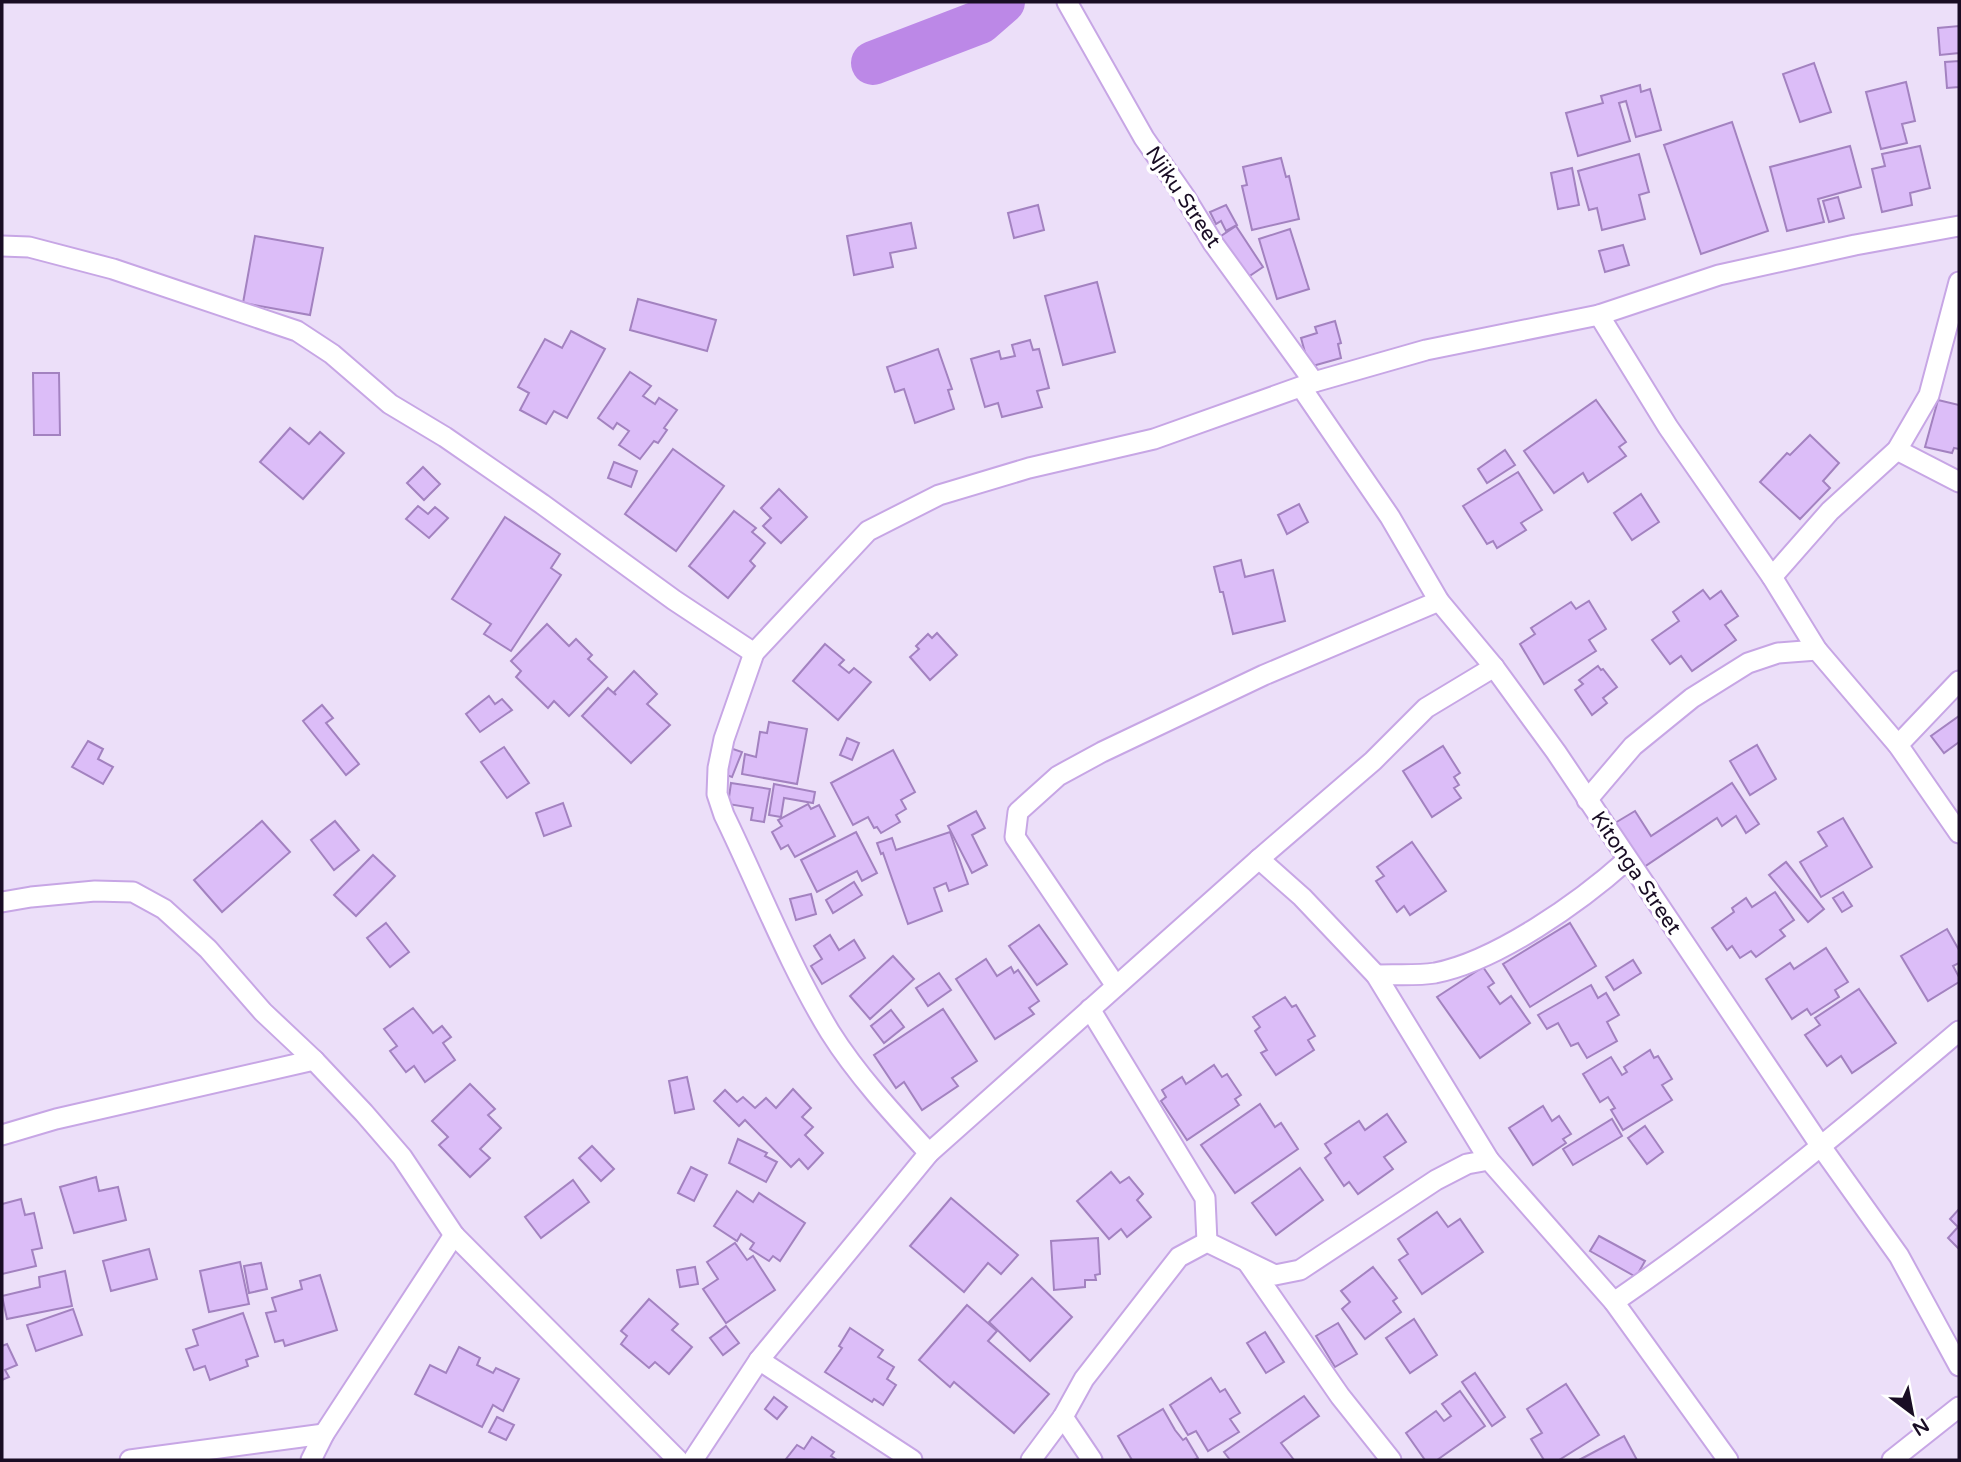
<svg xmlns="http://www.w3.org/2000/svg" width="1961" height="1462" font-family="'Varela Round',sans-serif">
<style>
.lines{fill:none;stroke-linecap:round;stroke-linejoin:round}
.river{stroke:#bc88e7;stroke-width:44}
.building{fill:#dcbdf8;stroke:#a382c0;stroke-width:2}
.street-casing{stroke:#c7a6e5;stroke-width:23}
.street{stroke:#fff;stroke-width:19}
.labels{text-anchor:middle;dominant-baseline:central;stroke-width:7;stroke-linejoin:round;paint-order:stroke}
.street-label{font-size:21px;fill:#190d24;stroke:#fff}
</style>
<rect width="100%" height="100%" fill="#ecdff9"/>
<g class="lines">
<!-- river -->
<polyline class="river" points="873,63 980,22 1003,2"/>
</g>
<!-- building -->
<g class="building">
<polygon points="1959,26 1959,53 1940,55 1938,28"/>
<polygon points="1959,61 1959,87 1947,88 1945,62"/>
<polygon points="1814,63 1831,112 1800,122 1783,74"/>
<polygon points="1906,82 1915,121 1902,124 1907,143 1881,149 1866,92"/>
<polygon points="1640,85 1641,92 1650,89 1661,130 1636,137 1626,101 1619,103 1630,141 1578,156 1566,113 1603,103 1601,96"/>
<polygon points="1732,122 1768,231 1701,254 1664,145"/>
<polygon points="1850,146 1861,187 1818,199 1824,222 1787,231 1770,167"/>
<polygon points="1920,146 1930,188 1910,193 1912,205 1882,212 1872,169 1885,166 1882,154"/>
<polygon points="1639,154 1649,192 1639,195 1645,219 1602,230 1597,208 1589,210 1578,171"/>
<polygon points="1281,158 1286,177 1289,176 1299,219 1252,230 1242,186 1247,185 1243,167"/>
<polygon points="1572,168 1579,205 1558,209 1551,173"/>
<polygon points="1838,197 1844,218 1829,222 1823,201"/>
<polygon points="1038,205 1044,230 1014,238 1008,213"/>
<polygon points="1226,205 1237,225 1226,231 1221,221 1216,224 1210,212"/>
<polygon points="911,223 916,248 890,253 893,267 854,275 847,236"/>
<polygon points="1236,226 1263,267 1245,279 1218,238"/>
<polygon points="1290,229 1309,289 1277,299 1259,239"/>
<polygon points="255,236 323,248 310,315 243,303"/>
<polygon points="1623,245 1629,265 1605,272 1599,251"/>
<polygon points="1097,282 1115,352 1063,365 1045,296"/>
<polygon points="638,299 716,320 707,351 630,330"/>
<polygon points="1335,321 1341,343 1338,344 1341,358 1309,367 1301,338 1317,333 1315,327"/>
<polygon points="571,331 605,349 567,418 554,411 546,424 520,410 529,393 518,387 545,339 562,348"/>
<polygon points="1030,340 1033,350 1039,349 1049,388 1037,391 1042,407 1002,417 998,403 985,407 971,359 999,351 1001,359 1015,356 1012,345"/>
<polygon points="938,349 952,389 948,390 954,409 915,423 904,389 895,392 887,367"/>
<polygon points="630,372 651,386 643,396 655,404 659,398 677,410 664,428 667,430 658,443 654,441 640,459 619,445 629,431 617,423 613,429 598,418"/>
<polygon points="33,373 59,373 60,435 34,435"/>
<polygon points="1596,400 1626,442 1619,447 1626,456 1588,482 1583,473 1554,493 1524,451"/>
<polygon points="1938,400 1959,405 1959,449 1954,448 1952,453 1925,447"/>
<polygon points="290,428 309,444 320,432 344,453 303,499 260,462"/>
<polygon points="1810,435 1839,463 1823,481 1830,488 1800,519 1760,482 1787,453 1790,455"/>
<polygon points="673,449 724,486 676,551 625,514"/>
<polygon points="1505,450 1515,465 1487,483 1478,469"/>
<polygon points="614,462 637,471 631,487 608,478"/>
<polygon points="423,467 440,484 424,500 407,483"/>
<polygon points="1518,472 1542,510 1521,523 1526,530 1497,548 1493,541 1487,544 1463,506"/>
<polygon points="779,489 807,517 781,543 763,526 771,518 761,508"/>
<polygon points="1641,494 1659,522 1632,540 1614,513"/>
<polygon points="1299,504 1308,522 1287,534 1278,515"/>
<polygon points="418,506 428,514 435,507 448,518 429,538 406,519"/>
<polygon points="734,511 756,528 752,532 765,543 750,561 755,566 728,598 689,566"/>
<polygon points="505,517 560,554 551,568 561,575 511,651 484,634 491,624 452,599"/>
<polygon points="1241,560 1245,577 1273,570 1285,621 1233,634 1223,592 1220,592 1214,567"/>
<polygon points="1703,590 1710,599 1721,591 1738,616 1725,625 1736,640 1692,671 1681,656 1670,664 1652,640 1679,621 1673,612"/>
<polygon points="1589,601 1606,629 1589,640 1596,651 1544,684 1520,644 1535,634 1531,628 1571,602 1576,609"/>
<polygon points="547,624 569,646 576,639 592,655 588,659 607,677 569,716 554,701 548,708 516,677 521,671 511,661"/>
<polygon points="937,633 957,655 930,680 910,657 919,649 916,646 928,634 932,638"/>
<polygon points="825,644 844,660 839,665 849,673 854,668 871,682 838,720 793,681"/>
<polygon points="1598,666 1601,670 1603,669 1617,687 1603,698 1607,703 1592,715 1575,690 1583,684 1579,680"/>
<polygon points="634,671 657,694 647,704 670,725 631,763 582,716 608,688 616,695 614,692"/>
<polygon points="489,696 495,704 502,699 512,710 480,732 466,714"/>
<polygon points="322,705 333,718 326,723 359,764 346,775 303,721"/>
<polygon points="1959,716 1959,742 1944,753 1931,736"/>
<polygon points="769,722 807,729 797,784 742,774 745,754 756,757 760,732 767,733"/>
<polygon points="847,738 859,743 852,760 840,755"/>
<polygon points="88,741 103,749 98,759 113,767 103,784 72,767"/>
<polygon points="1757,745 1776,779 1750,795 1730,761"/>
<polygon points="1443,746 1460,773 1454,777 1459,785 1454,788 1461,798 1432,817 1403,771"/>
<polygon points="504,747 529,783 507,798 481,762"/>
<polygon points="730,748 742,752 732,777 721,773"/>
<polygon points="893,750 915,792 901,800 906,809 896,815 900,822 881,833 877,827 874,828 868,817 853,825 831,783"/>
<polygon points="731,783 770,789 764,822 751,820 753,808 728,804"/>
<polygon points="1732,783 1759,824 1746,833 1736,816 1722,826 1717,818 1644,867 1615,823 1635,811 1651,836"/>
<polygon points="774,784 815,792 813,803 784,798 781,817 769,815"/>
<polygon points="563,803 571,826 544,836 536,813"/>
<polygon points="808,804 811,809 819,805 835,836 795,857 788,845 781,849 772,832 782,826 778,820"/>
<polygon points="976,811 985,828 972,835 987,865 972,873 948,826"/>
<polygon points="1843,818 1872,867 1821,897 1800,862 1827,846 1818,832"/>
<polygon points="262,821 290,852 222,912 194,880"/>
<polygon points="335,821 359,850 334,870 311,840"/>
<polygon points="856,832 877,873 862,881 857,871 817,892 801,860"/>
<polygon points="950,832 968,884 949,891 946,883 934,888 942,911 908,924 883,853 881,854 877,843 892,838 896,850"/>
<polygon points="1412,842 1446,891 1410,915 1404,906 1397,912 1376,881 1384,876 1377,867"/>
<polygon points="373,855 395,876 356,916 334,895"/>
<polygon points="1786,862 1824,909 1808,922 1769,875"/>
<polygon points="854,882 862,895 833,913 826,900"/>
<polygon points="1775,892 1794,920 1780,930 1785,936 1756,957 1751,951 1740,958 1732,946 1727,950 1712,928 1734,912 1732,908 1746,898 1752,907"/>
<polygon points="1843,892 1852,906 1842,912 1833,898"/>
<polygon points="811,894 816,914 796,920 790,899"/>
<polygon points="386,923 409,952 390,967 367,938"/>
<polygon points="1570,923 1596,966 1530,1007 1503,964"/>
<polygon points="1039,925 1067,964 1037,985 1009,946"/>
<polygon points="1947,929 1959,950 1959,963 1953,966 1959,977 1959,982 1928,1001 1901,956"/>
<polygon points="830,935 839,950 854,940 865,958 822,984 811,966 822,959 814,946"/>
<polygon points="1826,948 1848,982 1835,990 1839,997 1811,1015 1807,1009 1792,1019 1766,979 1790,963 1794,969"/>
<polygon points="893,956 914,979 870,1019 850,996"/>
<polygon points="986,959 997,976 1011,967 1014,973 1018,970 1039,1001 1029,1008 1034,1014 995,1039 956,979"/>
<polygon points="1633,960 1641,973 1614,990 1606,977"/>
<polygon points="1483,967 1494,983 1488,987 1500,1004 1511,996 1530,1023 1480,1058 1437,997"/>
<polygon points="939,973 951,990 928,1006 916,988"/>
<polygon points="1591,985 1598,998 1606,993 1619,1015 1607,1022 1617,1041 1587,1058 1578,1043 1571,1046 1558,1023 1547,1029 1538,1015"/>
<polygon points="1859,989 1896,1043 1852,1073 1841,1056 1827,1066 1805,1035 1820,1025 1815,1018"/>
<polygon points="1285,997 1292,1007 1296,1005 1315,1036 1308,1040 1314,1050 1276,1075 1261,1053 1267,1050 1255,1031 1260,1027 1253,1017"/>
<polygon points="413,1008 433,1033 442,1026 451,1037 443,1043 455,1060 425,1082 414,1066 406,1072 390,1051 397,1046 384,1029"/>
<polygon points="943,1009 977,1061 952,1078 958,1086 922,1110 904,1082 896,1088 874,1055"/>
<polygon points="891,1010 904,1027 884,1043 871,1026"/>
<polygon points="1650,1050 1654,1058 1658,1056 1672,1079 1662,1085 1672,1100 1623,1130 1611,1110 1615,1108 1608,1097 1600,1102 1583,1074 1611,1057 1622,1075 1627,1072 1624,1067"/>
<polygon points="1214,1065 1222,1077 1227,1074 1241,1095 1235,1099 1239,1105 1187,1140 1161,1101 1166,1097 1162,1090 1182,1077 1186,1084"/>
<polygon points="687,1077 694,1109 675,1113 669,1081"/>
<polygon points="470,1084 495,1109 488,1115 501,1128 480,1149 490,1158 470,1177 439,1145 448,1137 432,1121"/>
<polygon points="793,1089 811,1108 802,1117 813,1127 805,1135 823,1153 808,1169 799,1159 791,1167 745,1120 739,1126 714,1101 725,1090 737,1102 743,1097 755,1108 766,1098 776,1108"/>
<polygon points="1260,1104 1275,1127 1281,1123 1298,1149 1235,1193 1201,1145"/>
<polygon points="1543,1106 1552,1121 1559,1116 1571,1134 1563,1139 1566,1143 1533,1165 1509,1128"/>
<polygon points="1387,1114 1406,1142 1384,1157 1393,1169 1358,1194 1349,1182 1344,1186 1325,1158 1331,1153 1325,1144 1359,1121 1365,1130"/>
<polygon points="1612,1119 1622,1136 1573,1165 1563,1149"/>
<polygon points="1645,1126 1663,1152 1647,1164 1628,1138"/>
<polygon points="738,1139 767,1153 765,1156 777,1162 766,1182 729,1163"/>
<polygon points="592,1146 614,1169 601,1181 579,1158"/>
<polygon points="691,1167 707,1175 694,1201 678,1193"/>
<polygon points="1300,1168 1323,1200 1276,1235 1252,1203"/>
<polygon points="1111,1172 1120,1183 1129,1177 1143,1194 1137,1200 1151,1217 1127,1237 1121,1229 1109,1239 1077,1201"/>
<polygon points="96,1177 99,1191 118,1187 126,1220 74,1233 60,1187"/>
<polygon points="573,1180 589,1202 541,1238 525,1217"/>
<polygon points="737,1191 753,1202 759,1193 805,1223 780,1261 773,1256 769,1261 750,1249 754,1243 741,1234 737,1241 714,1226"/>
<polygon points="951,1198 1018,1255 1001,1274 988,1263 964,1292 910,1246"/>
<polygon points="21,1199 25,1215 34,1213 42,1248 32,1250 36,1266 2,1274 2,1204"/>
<polygon points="1959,1209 1959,1249 1948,1238 1958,1227 1950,1219"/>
<polygon points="1437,1212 1448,1227 1460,1219 1483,1252 1422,1294 1399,1260 1408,1254 1398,1239"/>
<polygon points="1599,1236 1645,1261 1636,1277 1590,1251"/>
<polygon points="1098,1238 1100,1274 1095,1275 1096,1280 1085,1280 1085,1287 1054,1290 1051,1241"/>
<polygon points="735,1243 747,1260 753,1256 775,1290 726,1323 703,1289 718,1279 707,1262"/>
<polygon points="149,1249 157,1279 111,1291 103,1261"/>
<polygon points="240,1262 249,1304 209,1312 200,1271"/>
<polygon points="261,1263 267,1289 249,1293 244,1266"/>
<polygon points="695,1267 698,1284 680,1287 677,1270"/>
<polygon points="1373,1267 1397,1298 1393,1301 1401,1312 1365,1339 1342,1309 1350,1302 1341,1291"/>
<polygon points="65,1271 72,1306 7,1319 2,1296 40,1287 39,1277"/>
<polygon points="320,1275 337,1330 285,1346 283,1340 275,1342 266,1313 276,1311 272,1298 302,1289 300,1281"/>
<polygon points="1032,1278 1072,1317 1030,1361 989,1322"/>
<polygon points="649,1299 678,1324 672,1330 692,1347 669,1374 655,1362 649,1368 621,1344 627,1336 621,1331"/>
<polygon points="967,1305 997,1331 988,1341 1049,1394 1014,1433 954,1382 950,1387 919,1360"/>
<polygon points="73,1309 82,1335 36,1351 27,1325"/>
<polygon points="243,1313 258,1356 246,1360 248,1366 210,1380 205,1366 194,1370 186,1349 198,1345 193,1330"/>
<polygon points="1414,1319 1437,1355 1410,1373 1386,1338"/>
<polygon points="1338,1323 1357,1354 1335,1367 1316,1336"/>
<polygon points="726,1326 739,1343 723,1355 710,1338"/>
<polygon points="850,1328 883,1350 878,1357 894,1367 887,1379 896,1385 883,1405 874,1399 872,1402 825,1372 842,1348 839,1346"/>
<polygon points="1265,1332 1284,1362 1266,1373 1247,1343"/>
<polygon points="7,1344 17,1365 5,1370 9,1377 2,1380 2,1346"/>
<polygon points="459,1347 480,1358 477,1365 493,1373 496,1368 519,1379 503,1411 493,1405 482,1427 415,1394 430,1365 446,1373"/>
<polygon points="1475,1373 1505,1417 1492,1426 1462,1382"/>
<polygon points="1211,1378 1220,1392 1225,1389 1240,1413 1230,1419 1239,1432 1208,1451 1196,1431 1188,1435 1170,1405"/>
<polygon points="1566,1384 1599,1435 1559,1460 1544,1460 1531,1439 1542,1433 1527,1409"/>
<polygon points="1460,1391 1485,1426 1437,1460 1425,1460 1406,1433 1436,1411 1444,1421 1451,1416 1442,1404"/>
<polygon points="1304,1396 1319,1416 1281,1443 1294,1460 1230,1460 1224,1452"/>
<polygon points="774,1397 787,1407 777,1419 765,1409"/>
<polygon points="1163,1409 1175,1430 1183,1440 1186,1438 1198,1458 1194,1460 1132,1460 1118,1436"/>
<polygon points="497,1417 514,1425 506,1440 489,1432"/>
<polygon points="1624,1436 1637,1460 1579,1460"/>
<polygon points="812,1437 834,1452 831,1456 837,1460 786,1459 797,1445 804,1449"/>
</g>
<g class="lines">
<!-- street casing -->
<g class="street-casing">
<g id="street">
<polyline points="1067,2 1144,138 1185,197 1213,243 1314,382"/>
<polyline points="2,246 29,247 113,269 297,331 332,354 390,404 445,437 542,504 674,600 754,653"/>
<polyline points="1599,315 1668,427 1772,577 1817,650 1898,745 1959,833"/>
<polyline points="1301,387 1390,517 1439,601 1494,667 1556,752 1822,1148 1899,1256 1959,1366"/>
<polyline points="1897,450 1959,482"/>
<polyline points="1772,577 1830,511 1897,450 1929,395 1959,282"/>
<polyline points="1898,745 1959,681"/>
<polyline points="1587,800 1633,746 1692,698 1748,663 1778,653 1817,650"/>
<polyline points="1259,859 1302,897 1376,975 1489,1160"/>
<polyline points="2,902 31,897 95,891 133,892 164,909 208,949 263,1012 314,1060 364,1113 402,1157 454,1235 678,1460"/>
<path d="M1376,975c19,-1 40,1 59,-2 62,-12 145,-71 192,-113"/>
<polyline points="1116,986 1015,837 1018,812 1058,776 1102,752 1264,675 1439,601"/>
<polyline points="1090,1009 1205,1198 1207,1242"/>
<polyline points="2,1135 56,1119 314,1060"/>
<path d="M929,1153c-34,-37 -72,-78 -99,-121 -42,-69 -71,-145 -106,-217l-7,-21 1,-26 6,-29 30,-86 114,-122 71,-36 90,-27 125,-29 160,-57 112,-32 173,-35 120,-40 136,-30 104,-19"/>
<polyline points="1248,1263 1340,1396 1391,1460"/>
<path d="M1614,1302c121,-83 233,-176 345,-271"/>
<polyline points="759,1360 912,1460"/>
<polyline points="1063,1417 1092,1460"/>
<polyline points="130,1460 324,1434"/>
<polyline points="311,1460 324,1434 454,1235"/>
<polyline points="693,1460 759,1360 929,1153 1259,859 1373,761 1426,708 1494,667"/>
<polyline points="1031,1460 1063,1417 1084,1379 1179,1257 1207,1242 1275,1275 1300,1270 1436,1180 1467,1164 1489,1160 1614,1302 1728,1460"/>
<polyline points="1892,1460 1959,1407"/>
</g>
</g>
<!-- street -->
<use href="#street" class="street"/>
</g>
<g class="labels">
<!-- street labels -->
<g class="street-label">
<text transform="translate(1183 197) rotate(56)">Njiku Street</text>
<text transform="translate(1636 873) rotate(56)">Kitonga Street</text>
</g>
</g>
<!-- border -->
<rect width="1961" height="1462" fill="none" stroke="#190d24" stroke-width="7"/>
<!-- north arrow -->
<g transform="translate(1912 1413) rotate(148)" stroke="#ffffff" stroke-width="5" paint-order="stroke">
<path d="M0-5L12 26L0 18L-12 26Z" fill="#190d24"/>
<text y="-10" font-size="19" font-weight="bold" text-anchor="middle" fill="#190d24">N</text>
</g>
</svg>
